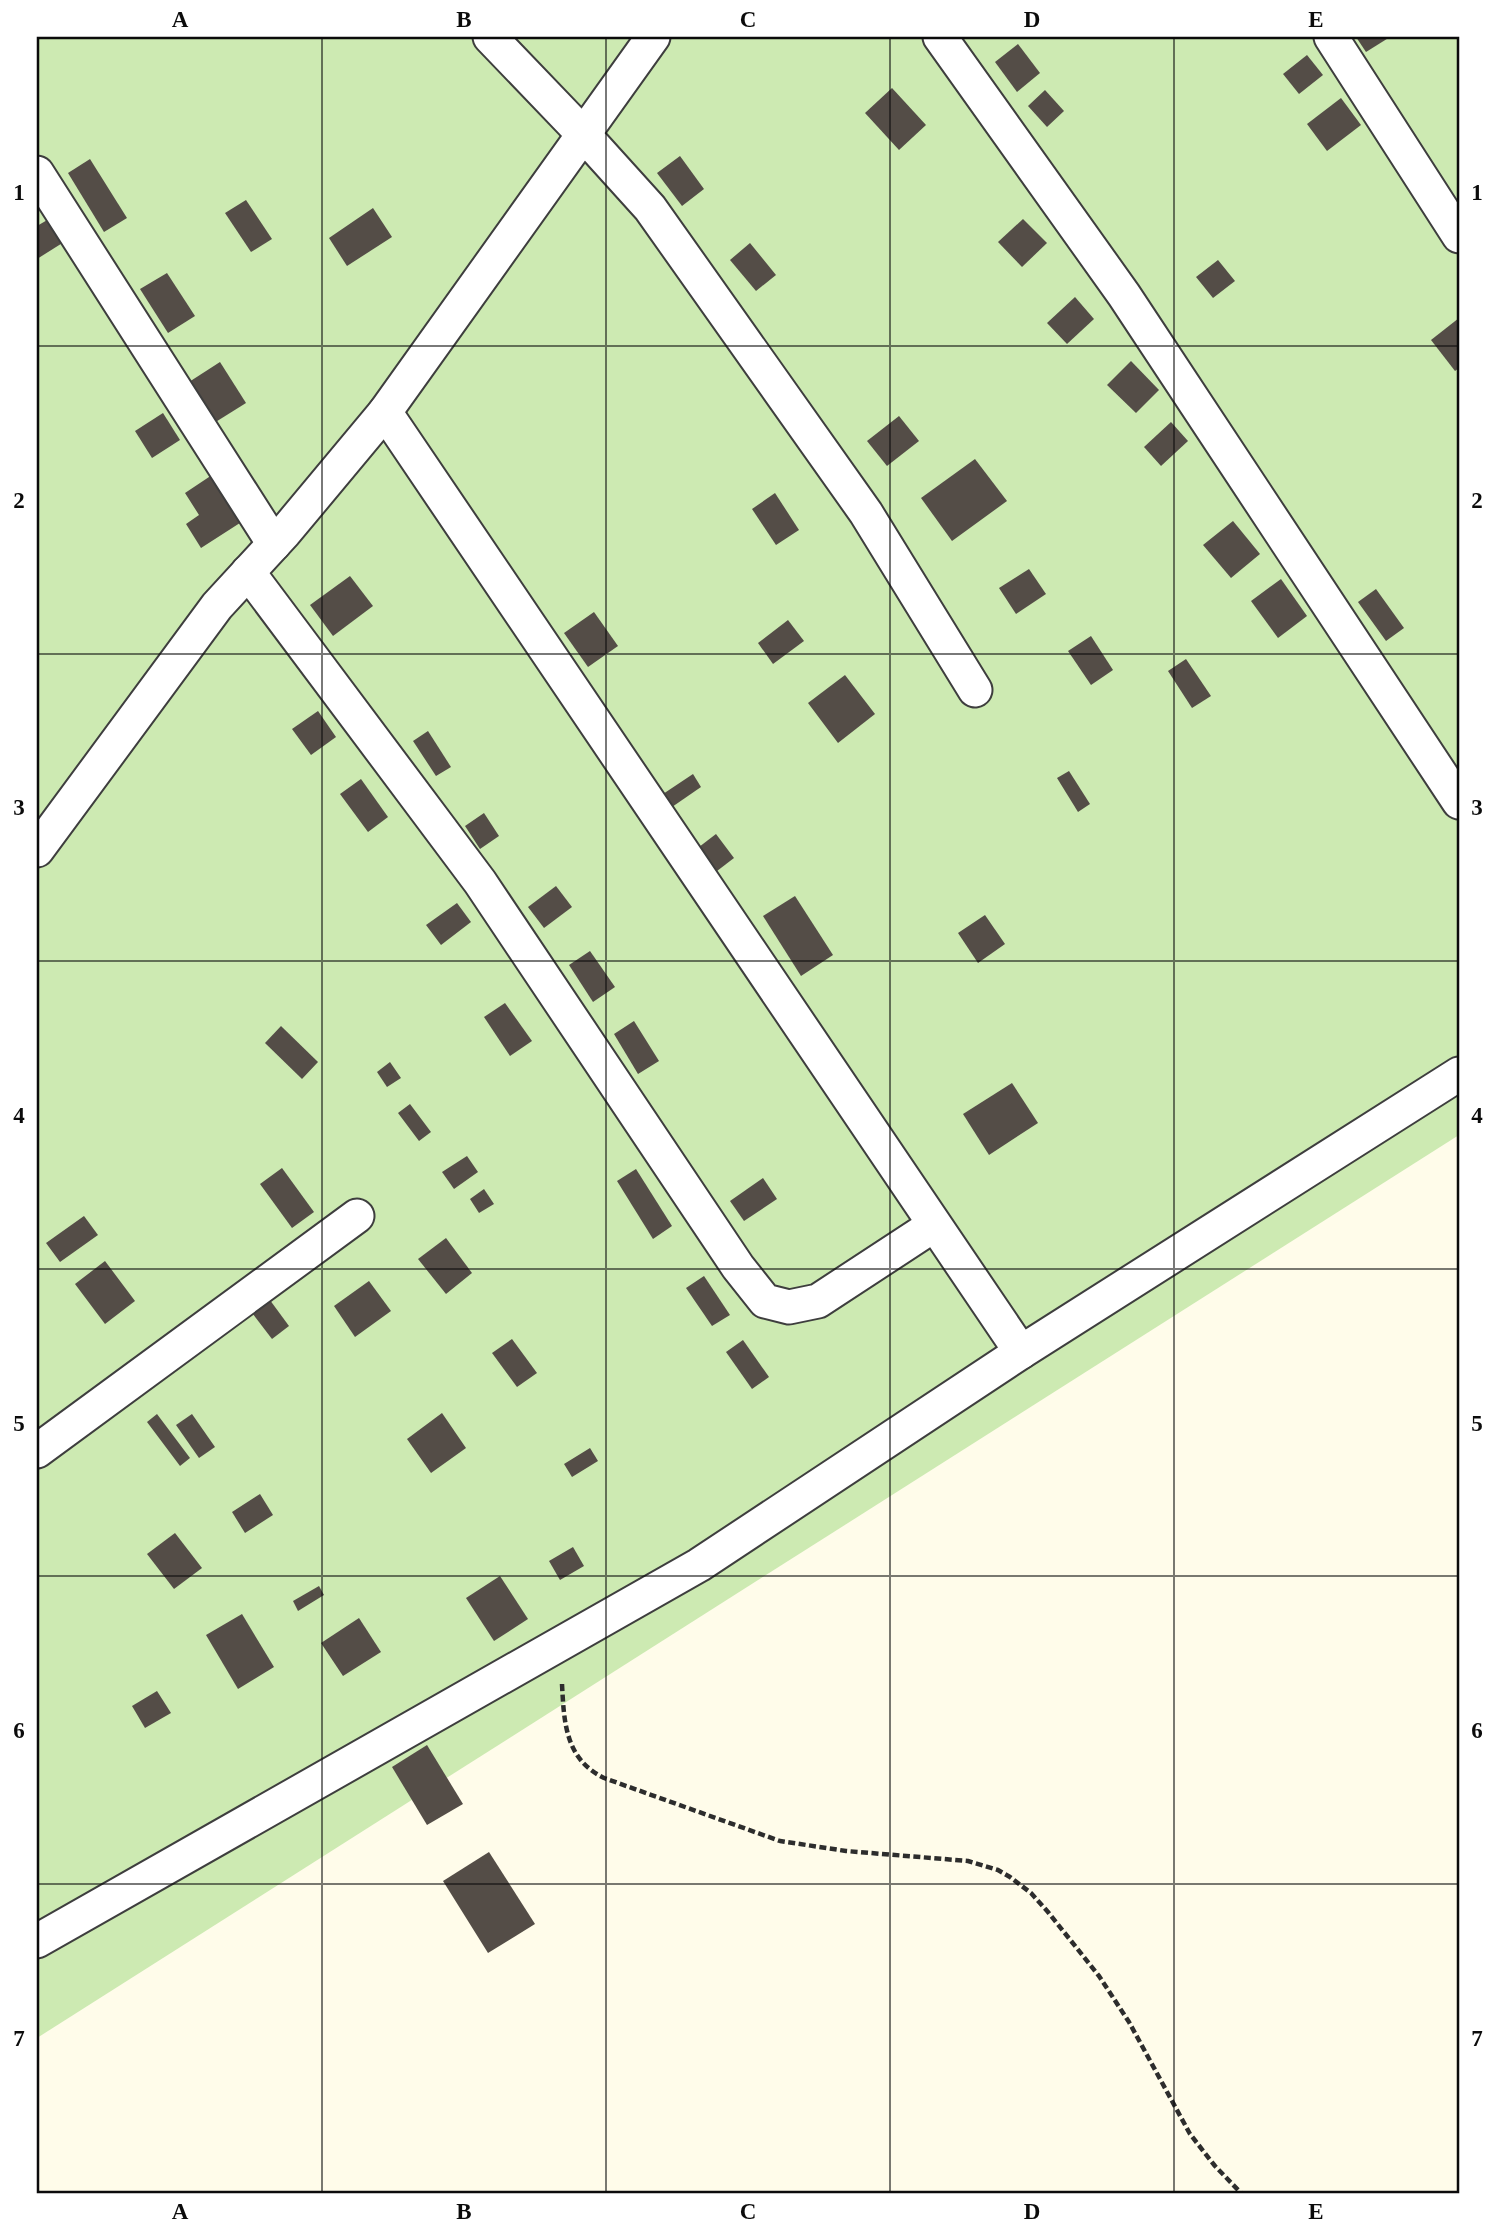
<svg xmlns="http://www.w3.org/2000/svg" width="1496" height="2230" font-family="Georgia,serif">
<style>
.green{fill:#cdeab2}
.building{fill:#544d47}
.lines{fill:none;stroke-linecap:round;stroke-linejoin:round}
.street-casing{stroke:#3e3e3e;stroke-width:37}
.path{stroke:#2d2d2d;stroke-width:4.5;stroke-dasharray:7 3.5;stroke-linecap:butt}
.street{stroke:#fff;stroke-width:33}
.grid{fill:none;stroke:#0b0b0b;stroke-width:2;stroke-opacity:0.55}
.neatline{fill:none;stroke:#0b0b0b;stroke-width:2.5}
.grid-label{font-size:23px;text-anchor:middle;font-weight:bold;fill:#0b0b0b}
</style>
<rect width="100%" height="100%" fill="#fffcea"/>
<!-- green -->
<polygon class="green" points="37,37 1459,37 1459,1135 37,2038"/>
<!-- building -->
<g class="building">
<polygon points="1356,37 1390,37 1366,52"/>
<polygon points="1018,44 1040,73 1017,92 995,62"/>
<polygon points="1307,55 1323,75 1299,94 1283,74"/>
<polygon points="892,88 926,125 899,150 865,113"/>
<polygon points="1045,90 1064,111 1047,127 1028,106"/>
<polygon points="1341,98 1361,125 1327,151 1307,124"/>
<polygon points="680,156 704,189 682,206 657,173"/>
<polygon points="90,159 127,218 104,232 68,173"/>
<polygon points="246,200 272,239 251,252 225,213"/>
<polygon points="373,208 392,237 347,266 329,238"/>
<polygon points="49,219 64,242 37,259 37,226"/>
<polygon points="1023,219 1047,243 1022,267 998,242"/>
<polygon points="750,243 776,275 756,291 730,260"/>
<polygon points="1218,260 1235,281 1213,298 1196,277"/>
<polygon points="167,273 195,316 168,333 140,289"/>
<polygon points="1075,297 1094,319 1067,344 1047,323"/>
<polygon points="1459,318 1459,368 1455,371 1431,340"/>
<polygon points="1131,361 1159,390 1136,413 1107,385"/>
<polygon points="220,362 246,403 214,423 189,382"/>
<polygon points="163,413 180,440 152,458 135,431"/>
<polygon points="899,416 919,441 887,466 867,441"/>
<polygon points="1171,422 1188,441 1161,466 1144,447"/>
<polygon points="975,459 1007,501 952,541 921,498"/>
<polygon points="212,475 243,521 201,548 186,524 199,515 185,493"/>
<polygon points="775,493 799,530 776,545 752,509"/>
<polygon points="1233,521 1260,554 1231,578 1203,545"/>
<polygon points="1029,569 1046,594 1016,614 999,588"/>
<polygon points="350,576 373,606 333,636 310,605"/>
<polygon points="1281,579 1307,616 1278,638 1251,601"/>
<polygon points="1376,589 1404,628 1386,641 1358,602"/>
<polygon points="594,612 618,646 588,667 564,633"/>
<polygon points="788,620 804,641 773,664 758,643"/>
<polygon points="1091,636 1113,670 1091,685 1068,651"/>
<polygon points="1186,659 1211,696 1192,708 1168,671"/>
<polygon points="845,675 875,714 838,743 808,703"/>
<polygon points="318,711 336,737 311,755 292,729"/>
<polygon points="428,731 451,767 436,776 413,741"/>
<polygon points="1069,771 1090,804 1078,812 1057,778"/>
<polygon points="693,774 701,787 672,807 663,794"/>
<polygon points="361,779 388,817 368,832 340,794"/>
<polygon points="484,813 499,836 480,849 465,826"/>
<polygon points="716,834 734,858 717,871 699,847"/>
<polygon points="556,886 572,907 544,928 528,907"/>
<polygon points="795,896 833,955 801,976 763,916"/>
<polygon points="457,903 471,922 441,945 426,925"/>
<polygon points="985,915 1005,944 978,963 958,933"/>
<polygon points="590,951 615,987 593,1002 569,965"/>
<polygon points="505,1003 532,1041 510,1056 484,1017"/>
<polygon points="634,1021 659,1061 638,1074 614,1034"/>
<polygon points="281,1026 318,1062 302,1079 265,1043"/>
<polygon points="390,1062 401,1078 387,1087 377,1072"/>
<polygon points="1012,1083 1038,1123 989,1155 963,1114"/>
<polygon points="410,1104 431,1132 419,1141 398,1113"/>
<polygon points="467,1156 478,1172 454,1189 442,1172"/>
<polygon points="282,1168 314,1212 292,1228 260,1184"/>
<polygon points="636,1169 672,1226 653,1239 617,1181"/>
<polygon points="763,1178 777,1199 744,1221 730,1201"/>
<polygon points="484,1189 494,1204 479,1213 470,1199"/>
<polygon points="84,1216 98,1235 60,1262 46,1243"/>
<polygon points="446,1238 472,1273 446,1294 418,1259"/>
<polygon points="105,1261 135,1301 105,1324 75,1284"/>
<polygon points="704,1276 730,1315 712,1326 686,1288"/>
<polygon points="369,1281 391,1311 355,1337 334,1306"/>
<polygon points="264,1292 289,1326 272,1339 246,1305"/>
<polygon points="512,1339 537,1373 517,1387 492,1353"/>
<polygon points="743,1340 769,1377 752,1389 726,1352"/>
<polygon points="442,1413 466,1448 431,1473 407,1439"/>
<polygon points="157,1414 190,1458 180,1466 147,1422"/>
<polygon points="192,1414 215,1447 199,1458 176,1425"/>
<polygon points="590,1448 598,1461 572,1477 564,1464"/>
<polygon points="260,1494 273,1515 245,1533 232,1512"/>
<polygon points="175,1533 202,1568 174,1589 147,1554"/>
<polygon points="573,1547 584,1566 560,1580 549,1561"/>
<polygon points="500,1576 528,1619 494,1641 466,1598"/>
<polygon points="319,1586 324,1595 298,1611 293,1601"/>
<polygon points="242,1614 274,1667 238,1689 206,1635"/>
<polygon points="359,1618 381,1652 343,1676 321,1643"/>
<polygon points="157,1691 171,1713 145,1728 132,1706"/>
<polygon points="427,1745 463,1804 427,1825 392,1767"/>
<polygon points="489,1852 535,1924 488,1953 443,1881"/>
</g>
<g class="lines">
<!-- street casing -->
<g class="street-casing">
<g id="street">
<polyline points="490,37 584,135 650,208 866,513 975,690"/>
<polyline points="940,37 1124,295 1459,802"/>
<polyline points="1331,37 1459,236"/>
<polyline points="37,173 274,544"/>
<polyline points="385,412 1021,1352"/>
<polyline points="248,572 480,882 738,1267 765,1301 789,1307 818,1301 934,1225"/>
<polyline points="37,850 217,606 285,532 385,412 653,37"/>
<polyline points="37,1451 357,1216"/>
<polyline points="37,1941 699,1565 1021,1352 1459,1074"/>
</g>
</g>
<!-- path -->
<path class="path" d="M562,1684c2,38 3,75 42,94l176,63 66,10 122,10 30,9 12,7 21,16 17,19 51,64 30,46 61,112 25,32 26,27"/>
<!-- street -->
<use href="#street" class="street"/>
</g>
<!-- grid -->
<path class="grid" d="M322,37v2156M606,37v2156M890,37v2156M1174,37v2156M37,346h1422M37,654h1422M37,961h1422M37,1269h1422M37,1576h1422M37,1884h1422"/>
<!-- border -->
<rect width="1496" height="2230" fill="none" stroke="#ffffff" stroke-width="77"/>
<rect x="38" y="38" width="1420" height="2154" class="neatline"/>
<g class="grid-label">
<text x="180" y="27">A</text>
<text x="464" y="27">B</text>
<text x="748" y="27">C</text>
<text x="1032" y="27">D</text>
<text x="1316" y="27">E</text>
<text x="19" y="200">1</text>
<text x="1477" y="200">1</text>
<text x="19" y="508">2</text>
<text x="1477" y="508">2</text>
<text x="19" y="815">3</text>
<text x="1477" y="815">3</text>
<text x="19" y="1123">4</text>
<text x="1477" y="1123">4</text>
<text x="19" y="1431">5</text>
<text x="1477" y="1431">5</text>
<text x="19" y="1738">6</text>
<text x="1477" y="1738">6</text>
<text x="19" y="2046">7</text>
<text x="1477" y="2046">7</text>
<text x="180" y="2219">A</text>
<text x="464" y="2219">B</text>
<text x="748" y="2219">C</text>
<text x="1032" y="2219">D</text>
<text x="1316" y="2219">E</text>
</g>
</svg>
